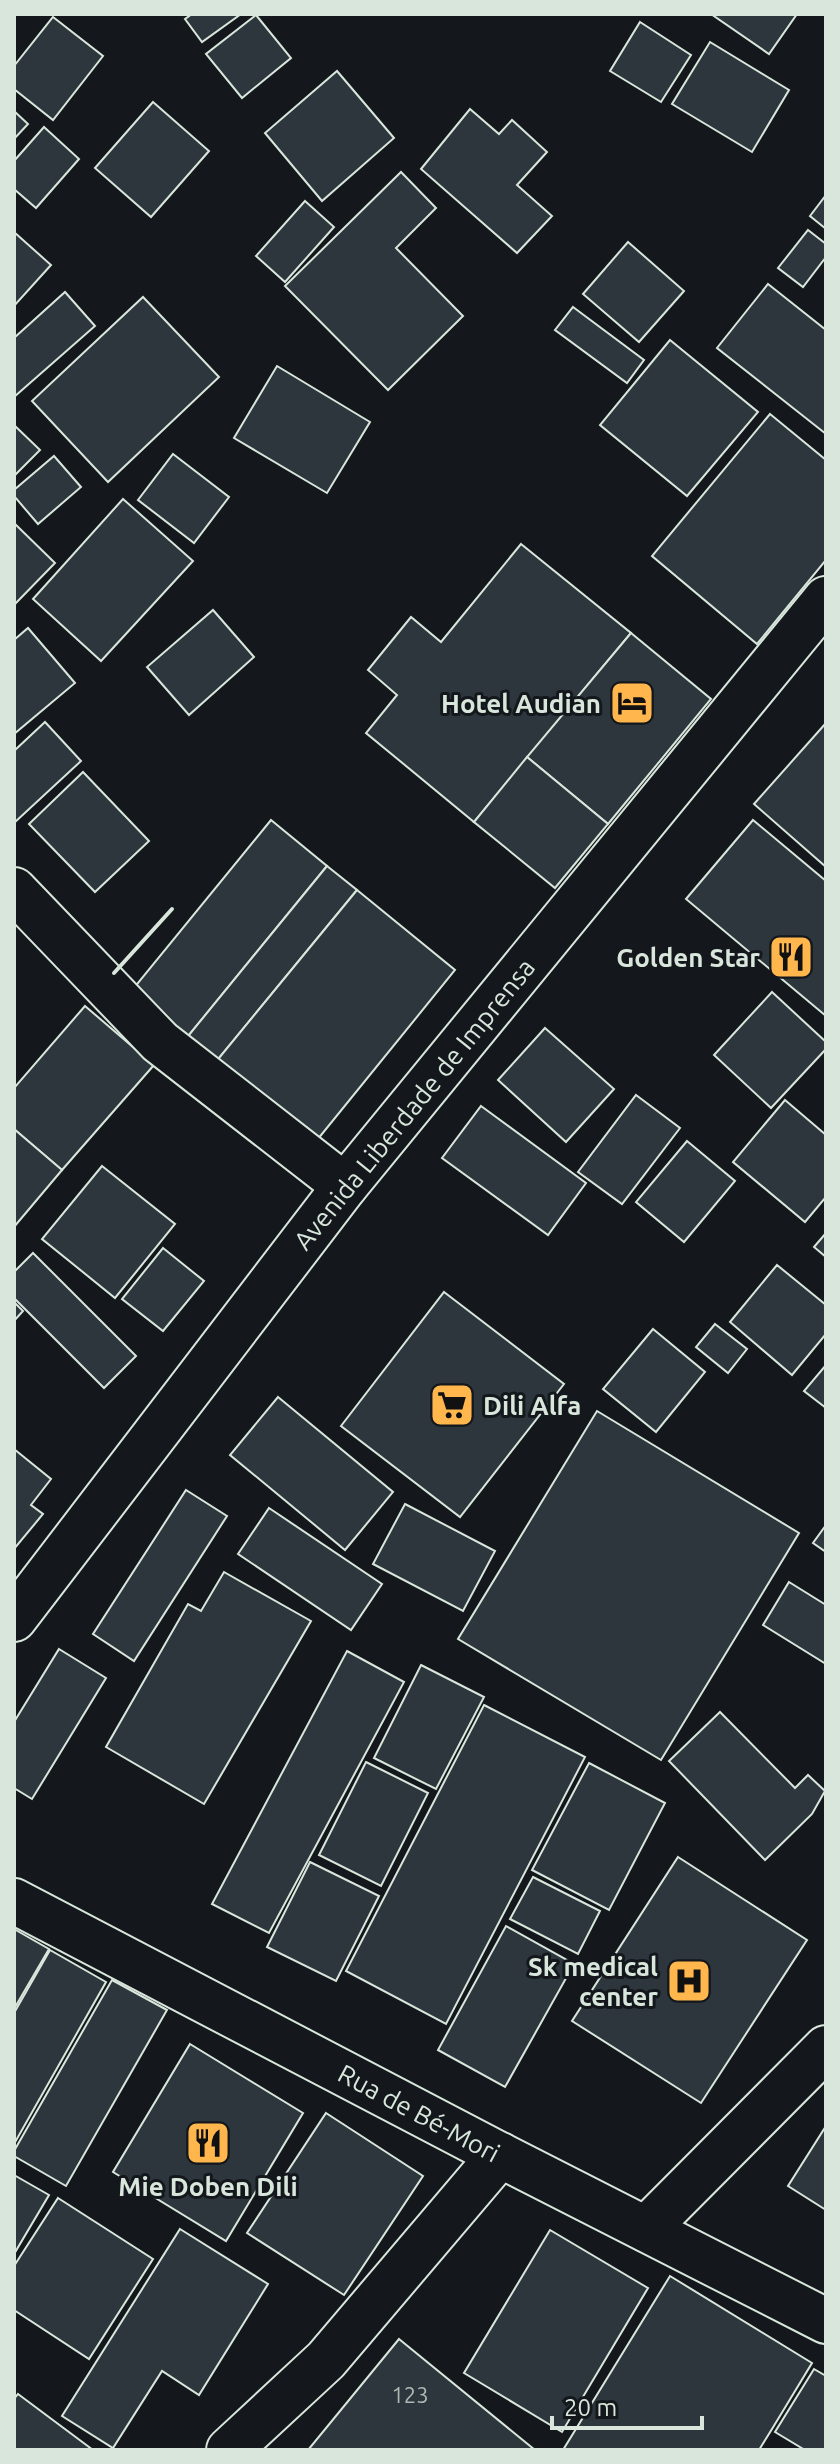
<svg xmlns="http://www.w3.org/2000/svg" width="840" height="2464" font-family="Ubuntu,sans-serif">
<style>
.building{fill:#2c363c;stroke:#d8e6dc;stroke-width:2}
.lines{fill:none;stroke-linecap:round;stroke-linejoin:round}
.minor-casing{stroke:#d8e6dc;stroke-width:48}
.major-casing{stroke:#d8e6dc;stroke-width:48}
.minor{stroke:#14181c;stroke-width:44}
.major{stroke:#14181c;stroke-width:44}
.wall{stroke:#d8e6dc;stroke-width:4}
.labels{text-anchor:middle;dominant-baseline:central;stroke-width:6;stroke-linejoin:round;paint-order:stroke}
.number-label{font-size:22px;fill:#adbab4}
.poi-label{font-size:26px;font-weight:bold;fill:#d8e6dc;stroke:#14181c;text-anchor:end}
.street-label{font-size:26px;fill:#d8e6dc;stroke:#14181c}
</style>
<rect width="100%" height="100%" fill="#14181c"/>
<!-- building -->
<g class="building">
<polygon points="192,14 241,14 202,42 185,19"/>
<polygon points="711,14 797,14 769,54"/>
<polygon points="256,15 291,58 242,98 206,54"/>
<polygon points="53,17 103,56 53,120 14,89 14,66"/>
<polygon points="640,22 691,55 661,102 610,71"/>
<polygon points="710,42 789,90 752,152 672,104"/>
<polygon points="337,71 394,138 322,201 265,133"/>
<polygon points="153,102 209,151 151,217 95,168"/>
<polygon points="470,109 499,134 512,120 547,152 517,185 552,216 517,253 421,169"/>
<polygon points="14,111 28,124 14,139"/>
<polygon points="44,127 79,159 36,208 14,189 14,161"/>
<polygon points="401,172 436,208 396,248 463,316 388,390 285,286"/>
<polygon points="826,195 826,229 810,216"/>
<polygon points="305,201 334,227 285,282 256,256"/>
<polygon points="808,230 826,244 826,257 803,287 778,268"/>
<polygon points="14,232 51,265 14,306"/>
<polygon points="628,242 684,291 639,342 583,294"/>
<polygon points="768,284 826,330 826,434 717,348"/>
<polygon points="65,292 95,326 14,397 14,338"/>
<polygon points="143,297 219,377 108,482 32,401"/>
<polygon points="573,307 644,360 627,383 555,330"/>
<polygon points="670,340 758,412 687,496 600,425"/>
<polygon points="277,366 370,422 327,493 234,438"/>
<polygon points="770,414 826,460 826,560 757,644 652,556"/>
<polygon points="14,425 40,450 14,476"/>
<polygon points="173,454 229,497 194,543 138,500"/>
<polygon points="54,456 81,487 38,524 14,496 14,490"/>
<polygon points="123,499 193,561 101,661 33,599"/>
<polygon points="14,523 55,563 14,605"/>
<polygon points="521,544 631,633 474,822 366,733 397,695 368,670 411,617 441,642"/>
<polygon points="213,610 254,657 189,715 147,667"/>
<polygon points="28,628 75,683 14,734 14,640"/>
<polygon points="631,633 711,699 608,824 527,757"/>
<polygon points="45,722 81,761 14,823 14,751"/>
<polygon points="826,723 826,867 754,804"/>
<polygon points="527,757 608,824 555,888 474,822"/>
<polygon points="83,772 149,841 95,892 29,824"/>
<polygon points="271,820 327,866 180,1046 124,1000"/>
<polygon points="753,820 826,881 826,1016 686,899"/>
<polygon points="327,866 357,890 210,1069 180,1046"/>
<polygon points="357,890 455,970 309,1150 210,1069"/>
<polygon points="772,992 826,1042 826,1049 771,1108 714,1055"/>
<polygon points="85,1006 154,1065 62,1170 14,1129 14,1088"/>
<polygon points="545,1028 614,1089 566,1142 498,1080"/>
<polygon points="636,1095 680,1128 622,1204 578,1172"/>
<polygon points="785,1100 826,1135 826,1197 805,1222 733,1162"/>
<polygon points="481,1106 586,1183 548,1235 442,1158"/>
<polygon points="14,1129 62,1170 14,1227"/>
<polygon points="687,1141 735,1181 684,1242 636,1202"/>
<polygon points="102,1166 175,1224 115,1298 42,1239"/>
<polygon points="826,1233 826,1257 814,1247"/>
<polygon points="163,1248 204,1281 163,1331 122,1299"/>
<polygon points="33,1253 136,1356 104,1388 14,1298 14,1272"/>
<polygon points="777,1265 826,1305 826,1334 792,1375 730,1322"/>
<polygon points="444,1292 564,1384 460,1517 341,1426"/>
<polygon points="14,1302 23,1311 14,1321"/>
<polygon points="715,1324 747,1349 728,1373 696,1347"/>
<polygon points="653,1329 705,1372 656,1432 603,1389"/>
<polygon points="826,1365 826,1408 804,1391"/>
<polygon points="278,1397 393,1492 345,1550 230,1455"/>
<polygon points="597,1411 799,1533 661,1760 458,1639"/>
<polygon points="14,1449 51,1479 31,1505 43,1514 14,1549"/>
<polygon points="186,1490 227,1516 134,1661 93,1634"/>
<polygon points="405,1504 495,1551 463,1611 373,1564"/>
<polygon points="269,1508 382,1584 351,1630 238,1554"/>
<polygon points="826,1525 826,1552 813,1543"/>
<polygon points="224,1572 311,1621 204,1804 106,1747 188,1604 201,1611"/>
<polygon points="789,1582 826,1605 826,1664 763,1625"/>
<polygon points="59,1649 106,1678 32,1799 14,1788 14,1722"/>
<polygon points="347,1651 404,1682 269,1933 212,1904"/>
<polygon points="421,1665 484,1697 436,1789 374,1758"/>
<polygon points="484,1705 585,1757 446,2024 346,1971"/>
<polygon points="720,1712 795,1788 808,1775 825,1791 812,1814 765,1860 669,1761"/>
<polygon points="366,1762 428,1793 381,1886 319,1855"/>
<polygon points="589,1763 665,1803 609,1910 532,1870"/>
<polygon points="678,1857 807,1940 701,2103 572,2021"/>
<polygon points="310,1862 379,1896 336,1981 267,1947"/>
<polygon points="533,1877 600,1911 578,1954 510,1919"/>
<polygon points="506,1926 574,1964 505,2087 438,2050"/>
<polygon points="14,1929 49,1949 14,2009"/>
<polygon points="50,1950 106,1982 14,2144 14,2013"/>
<polygon points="112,1980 167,2010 66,2186 14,2156 14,2151"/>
<polygon points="190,2044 303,2113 226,2241 113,2172"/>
<polygon points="326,2113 423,2176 344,2295 247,2233"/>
<polygon points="826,2126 826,2210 788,2186"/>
<polygon points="14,2175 49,2195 14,2254"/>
<polygon points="58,2198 153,2259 89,2359 14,2310 14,2266"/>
<polygon points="180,2229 268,2284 199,2395 162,2371 113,2448 62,2416"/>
<polygon points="550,2230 648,2288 562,2432 464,2373"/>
<polygon points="670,2276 812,2363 772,2429 759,2450 563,2450"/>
<polygon points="399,2339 535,2450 308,2450"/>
<polygon points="814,2369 826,2376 826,2450 805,2450 775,2432"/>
<polygon points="18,2394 93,2450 14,2450 14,2399"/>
</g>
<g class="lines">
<!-- minor casing -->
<g class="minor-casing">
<g id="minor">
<polyline points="14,890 160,1042 345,1186"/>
<polyline points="646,2229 826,2048"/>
<polyline points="229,2450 326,2360 500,2155"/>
</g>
</g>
<!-- major casing -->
<g class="major-casing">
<g id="major">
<polyline points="14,1619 345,1186 826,599"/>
<polyline points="14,1901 500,2155 826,2321"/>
</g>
</g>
<!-- minor -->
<use href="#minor" class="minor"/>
<!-- major -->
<use href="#major" class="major"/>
<!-- wall -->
<polyline class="wall" points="114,973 172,909"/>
</g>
<!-- icons -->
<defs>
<g id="hotel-square" transform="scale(2.3)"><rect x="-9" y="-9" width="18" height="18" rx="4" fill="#ffb74d" stroke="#14181c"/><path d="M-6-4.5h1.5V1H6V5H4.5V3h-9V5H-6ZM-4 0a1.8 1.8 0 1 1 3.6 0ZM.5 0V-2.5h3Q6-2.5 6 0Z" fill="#111"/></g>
<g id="restaurant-square" transform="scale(2.3)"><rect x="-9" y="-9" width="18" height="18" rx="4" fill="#ffb74d" stroke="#14181c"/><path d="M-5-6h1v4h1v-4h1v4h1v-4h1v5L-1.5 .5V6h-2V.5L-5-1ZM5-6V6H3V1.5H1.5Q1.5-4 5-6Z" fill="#111"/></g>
<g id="supermarket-square" transform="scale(2.3)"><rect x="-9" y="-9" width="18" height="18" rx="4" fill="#ffb74d" stroke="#14181c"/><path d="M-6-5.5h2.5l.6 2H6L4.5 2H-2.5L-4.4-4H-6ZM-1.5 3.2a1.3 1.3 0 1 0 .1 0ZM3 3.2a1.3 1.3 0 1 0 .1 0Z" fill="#111"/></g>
<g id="hospital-square" transform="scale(2.3)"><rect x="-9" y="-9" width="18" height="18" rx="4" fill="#ffb74d" stroke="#14181c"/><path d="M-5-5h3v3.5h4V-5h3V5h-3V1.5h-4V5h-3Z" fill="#111"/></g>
</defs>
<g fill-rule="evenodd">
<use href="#hotel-square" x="632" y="703"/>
<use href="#restaurant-square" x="791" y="957"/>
<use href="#supermarket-square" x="452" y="1405"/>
<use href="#hospital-square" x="689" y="1981"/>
<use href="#restaurant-square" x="208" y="2143"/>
</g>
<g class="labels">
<!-- number labels -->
<g class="number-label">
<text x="410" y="2394">123</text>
</g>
<!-- poi labels -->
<g class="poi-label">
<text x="601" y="703">Hotel Audian</text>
<text x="760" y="957">Golden Star</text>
<text x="483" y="1405" text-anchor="start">Dili Alfa</text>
<text x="658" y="1966">Sk medical<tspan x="658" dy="30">center</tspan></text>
<text x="208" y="2186" text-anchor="middle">Mie Doben Dili</text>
</g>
<!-- street labels -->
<g class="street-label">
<text transform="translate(414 1104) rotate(-51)">Avenida Liberdade de Imprensa</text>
<text transform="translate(419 2113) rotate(28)">Rua de Bé-Mori</text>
</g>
</g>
<!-- border -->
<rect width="840" height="2464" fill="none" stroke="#d8e6dc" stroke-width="32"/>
<!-- scale -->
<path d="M552 2416v12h150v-12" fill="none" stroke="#d8e6dc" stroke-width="4"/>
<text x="564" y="2416" font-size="24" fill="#d8e6dc" stroke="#14181c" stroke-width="6" paint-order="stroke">20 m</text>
</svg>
